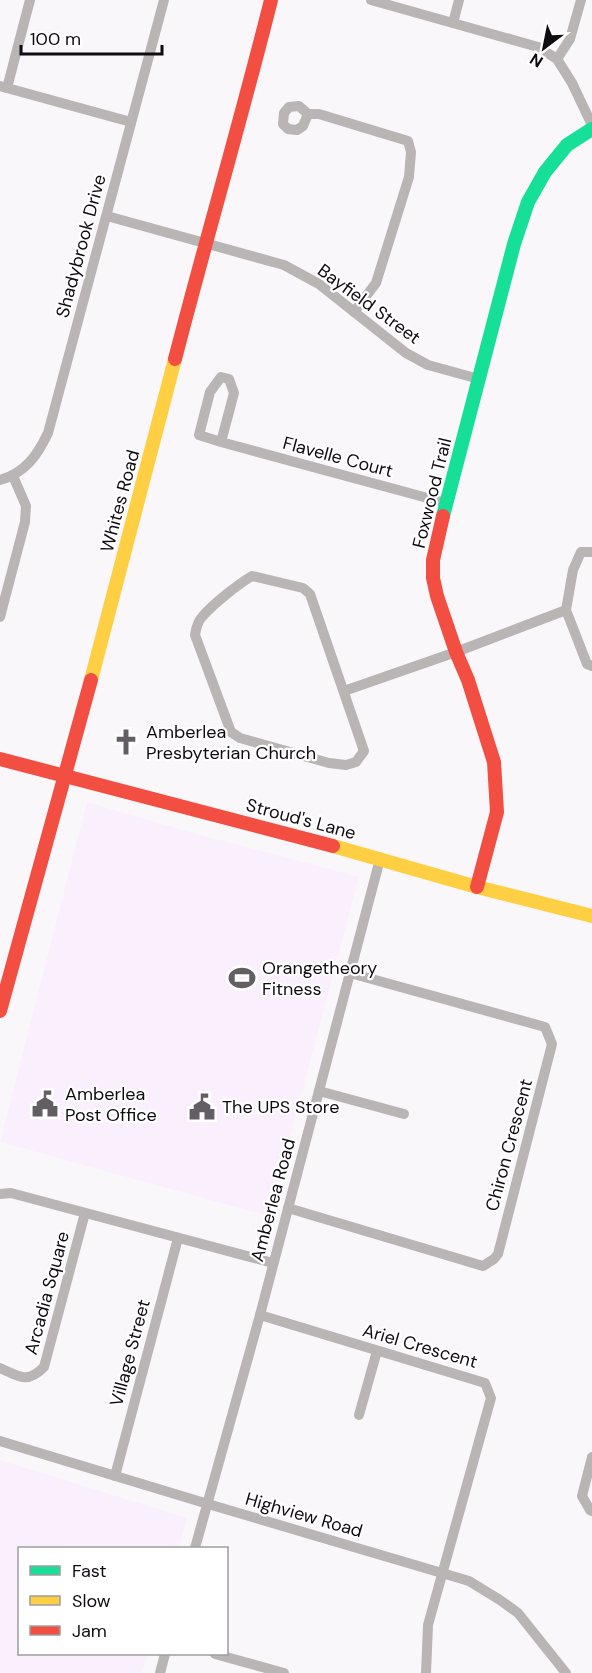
<svg xmlns="http://www.w3.org/2000/svg" width="592" height="1673" font-family="'DM Sans',sans-serif">
<style>
.built{fill:#f9effd}
.lines{fill:none;stroke-linecap:round;stroke-linejoin:round}
.street{stroke:#b9b5b4;stroke-width:10}
.fast{stroke:#16e098;stroke-width:14}
.slow{stroke:#ffcf43;stroke-width:14}
.jam{stroke:#f24e42;stroke-width:14}
.labels{text-anchor:middle;dominant-baseline:central;stroke-width:4.5;stroke-linejoin:round;paint-order:stroke}
.street-label{font-size:18px;fill:#100b11;stroke:#fff}
.poi-label{font-size:18px;fill:#100b11;stroke:#fff;text-anchor:start}
</style>
<rect width="100%" height="100%" fill="#faf7fb"/>
<!-- built -->
<g class="built">
<polygon points="87,802 182,830 359,877 269,1216 0,1142"/>
<polygon points="0,1460 187,1518 179,1548 20,1548 20,1654 148,1654 142,1673 0,1673"/>
</g>
<g class="lines">
<!-- street -->
<g class="street">
<polyline points="371,0 538,47 557,59 572,83 592,125"/>
<polyline points="453,23 459,0"/>
<polyline points="557,59 570,39 581,0"/>
<polyline points="0,86 131,122"/>
<polyline points="7,88 30,0"/>
<polyline points="308,114 303,126 297,130 288,129 283,124 284,113 289,107 299,106 308,114 319,114 408,141 411,152 409,177 376,283 354,312"/>
<polyline points="107,216 284,265 319,284 406,353 428,365 479,379"/>
<polyline points="221,442 234,393 229,379 221,377 210,392 199,435 221,442 446,503"/>
<path d="M0,480c25,-7 37,-24 48,-47l116,-433"/>
<polyline points="592,552 581,552 573,570 566,610 587,664 592,666"/>
<path d="M252,576l51,12 7,6 54,157 -8,11 -10,3 -17,-2 -89,-25 -9,-6 -36,-97c1,-6 2,-13 7,-18 11,-13 35,-32 50,-41z"/>
<polyline points="0,617 25,522 26,506 13,476"/>
<polyline points="344,691 456,652 566,610"/>
<polyline points="319,1091 404,1114"/>
<polyline points="0,1194 11,1193 273,1263"/>
<polyline points="288,1208 483,1266 494,1259 498,1254 552,1044 545,1027 350,973"/>
<polyline points="260,1315 485,1383 491,1398 428,1625 426,1673"/>
<path d="M0,1368c20,9 27,16 44,-1l41,-154"/>
<polyline points="359,1415 377,1351"/>
<polyline points="0,1441 208,1504 469,1581 500,1600 518,1613 566,1673"/>
<polyline points="592,1457 582,1496 590,1510 592,1511"/>
<polyline points="115,1476 178,1238"/>
<polyline points="195,1548 260,1315 380,859"/>
<polyline points="215,1654 284,1673"/>
<polyline points="160,1673 165,1654"/>
</g>
<!-- fast -->
<polyline class="fast" points="443,516 514,244 528,202 545,172 567,145 592,129"/>
<!-- slow -->
<g class="slow">
<polyline points="91,680 175,359"/>
<polyline points="333,846 477,887 592,916"/>
</g>
<!-- jam -->
<g class="jam">
<path d="M175,359c31,-120 66,-239 96,-359"/>
<polyline points="443,516 433,560 433,578 437,596 456,652 468,680 494,762 497,812 477,887"/>
<polyline points="0,759 333,846"/>
<polyline points="0,1011 91,680"/>
</g>
</g>
<!-- icons -->
<defs>
<g id="church-bare" transform="scale(2.07)"><path d="M-1.2-6h2.4v3.5h3.3v2.4h-3.3V6h-2.4V-.1h-3.3v-2.4h3.3Z" fill="#625e63" stroke="#fff" stroke-width="2.5" paint-order="stroke"/></g>
<g id="stadium-bare" transform="scale(2.07)"><path d="M0-5a6.5 5 0 1 0 0 10a6.5 5 0 1 0 0-10ZM-3.5-1.8h7v3.6h-7Z" fill="#625e63" stroke="#fff" stroke-width="2.5" paint-order="stroke"/></g>
<g id="civic-bare" transform="scale(2.07)"><path d="M-.6-6.5H3V-4.5H.6V-3L4-1V1h2V6H-6V1h2V-1L-.6-3ZM-1.2 2.5V6h2.4V2.5Z" fill="#625e63" stroke="#fff" stroke-width="2.5" paint-order="stroke"/></g>
</defs>
<g fill-rule="evenodd">
<use href="#church-bare" x="126" y="742"/>
<use href="#stadium-bare" x="242" y="978"/>
<use href="#civic-bare" x="45" y="1104"/>
<use href="#civic-bare" x="202" y="1107"/>
</g>
<g class="labels">
<!-- street labels -->
<g class="street-label">
<text transform="translate(81 246) rotate(-75)">Shadybrook Drive</text>
<text transform="translate(369 304) rotate(36)">Bayfield Street</text>
<text transform="translate(338 457) rotate(15)">Flavelle Court</text>
<text transform="translate(432 493) rotate(-76)">Foxwood Trail</text>
<text transform="translate(120 501) rotate(-75)">Whites Road</text>
<text transform="translate(301 819) rotate(15)">Stroud's Lane</text>
<text transform="translate(509 1145) rotate(-75)">Chiron Crescent</text>
<text transform="translate(273 1200) rotate(-75)">Amberlea Road</text>
<text transform="translate(47 1293) rotate(-75)">Arcadia Square</text>
<text transform="translate(420 1346) rotate(16)">Ariel Crescent</text>
<text transform="translate(130 1353) rotate(-75)">Village Street</text>
<text transform="translate(304 1515) rotate(16)">Highview Road</text>
</g>
<!-- poi labels -->
<g class="poi-label">
<text x="146" y="732">Amberlea<tspan x="146" dy="21">Presbyterian Church</tspan></text>
<text x="262" y="968">Orangetheory<tspan x="262" dy="21">Fitness</tspan></text>
<text x="65" y="1094">Amberlea<tspan x="65" dy="21">Post Office</tspan></text>
<text x="222" y="1107">The UPS Store</text>
</g>
</g>
<!-- legend -->
<rect x="18" y="1547" width="210" height="108" fill="#ffffff" stroke="#9f9da0" stroke-width="1.5"/>
<rect x="30" y="1566" width="30" height="9" fill="#16e098" stroke="#9f9da0" stroke-width="1.5"/>
<text x="72" y="1577" font-size="18" fill="#100b11">Fast</text>
<rect x="30" y="1596" width="30" height="9" fill="#ffcf43" stroke="#9f9da0" stroke-width="1.5"/>
<text x="72" y="1607" font-size="18" fill="#100b11">Slow</text>
<rect x="30" y="1626" width="30" height="9" fill="#f24e42" stroke="#9f9da0" stroke-width="1.5"/>
<text x="72" y="1637" font-size="18" fill="#100b11">Jam</text>
<!-- north arrow -->
<g transform="translate(544 48) rotate(212)" stroke="#ffffff" stroke-width="4.5" paint-order="stroke">
<path d="M0-4.5L10 22L0 15L-10 22Z" fill="#100b11"/>
<text y="-9" font-size="16" font-weight="bold" text-anchor="middle" fill="#100b11">N</text>
</g>
<!-- scale -->
<path d="M21 45v9h141v-9" fill="none" stroke="#100b11" stroke-width="3"/>
<text x="30" y="45" font-size="18" fill="#100b11" stroke="#ffffff" stroke-width="4.5" paint-order="stroke">100 m</text>
</svg>
